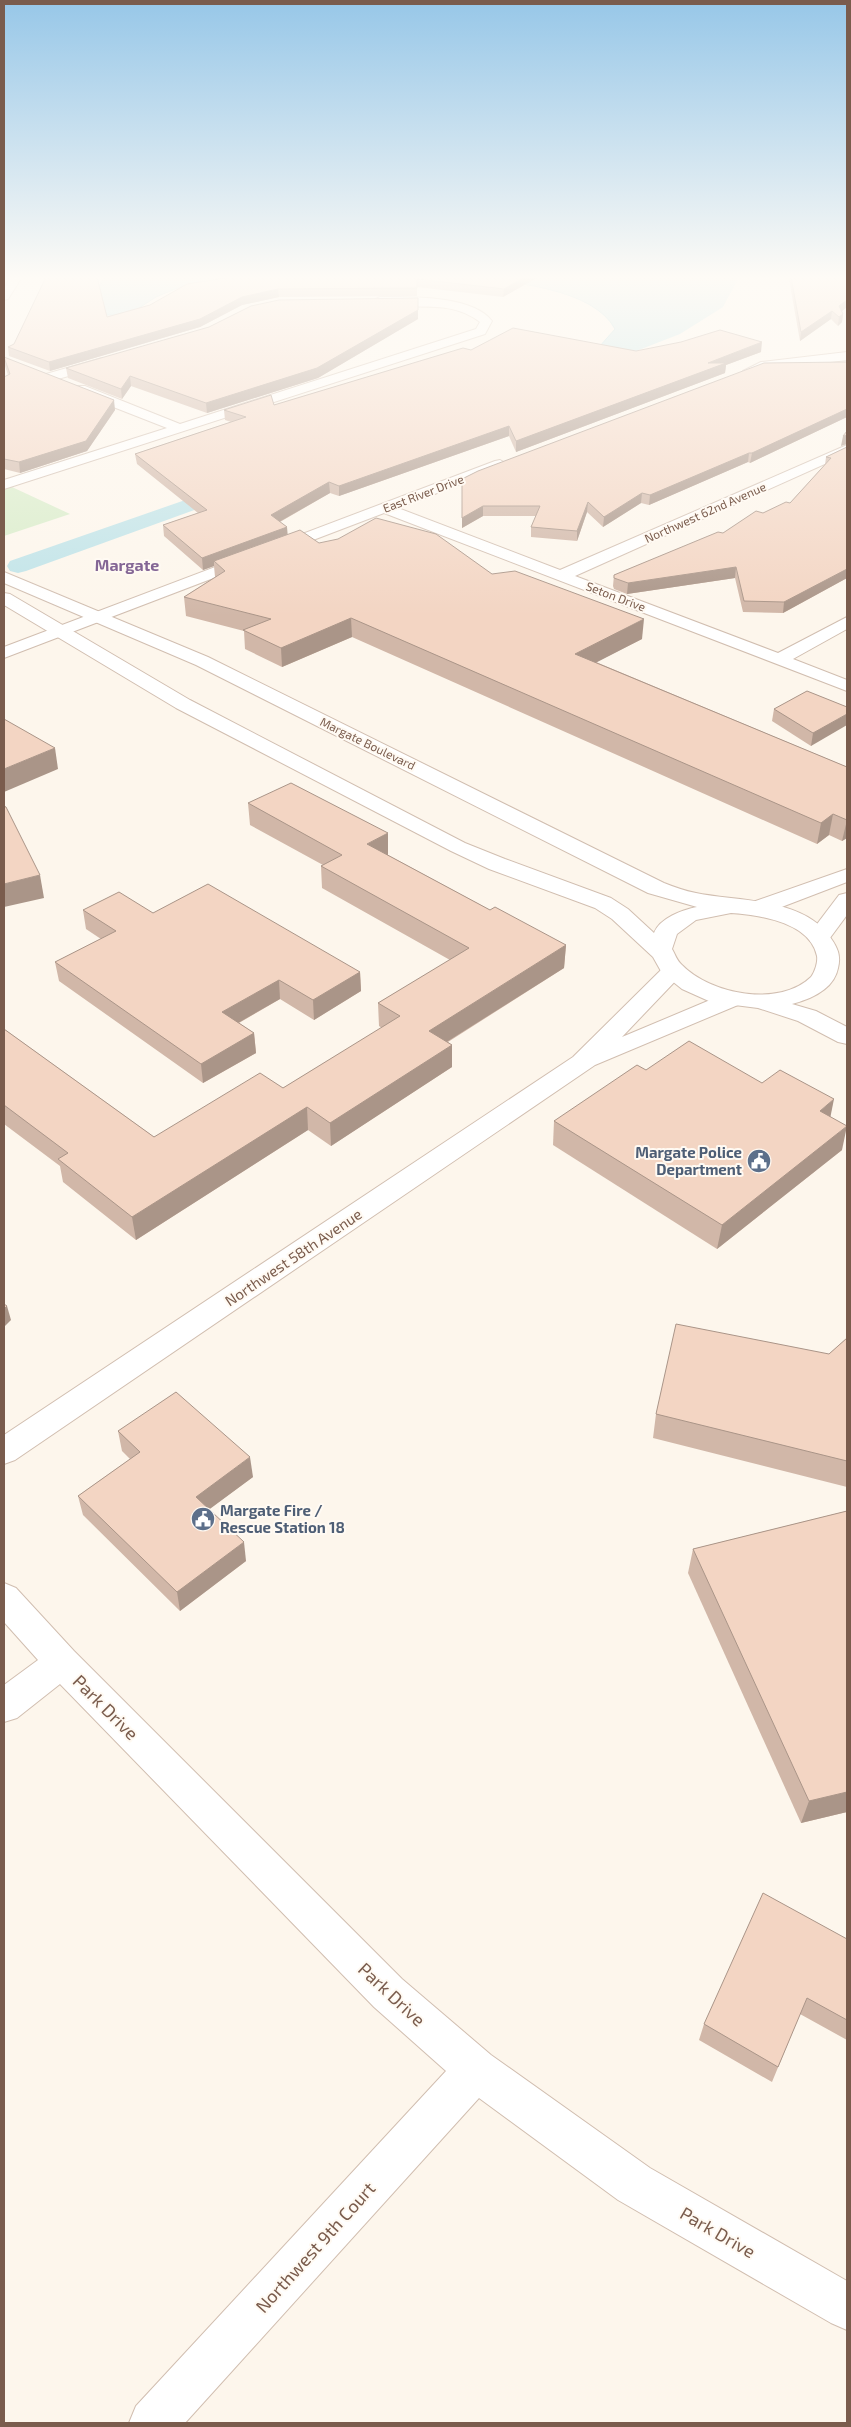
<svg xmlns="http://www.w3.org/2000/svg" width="851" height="2427" font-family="'Exo 2',sans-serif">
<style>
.green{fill:#d8ecc9}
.water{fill:#bfe3e8;stroke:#a5d3da}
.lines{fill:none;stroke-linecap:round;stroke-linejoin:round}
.canal{fill:#bfe3e8;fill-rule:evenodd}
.minor-casing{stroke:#d1beb0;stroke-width:2}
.tertiary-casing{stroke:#d1beb0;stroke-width:2}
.minor{fill:#fff;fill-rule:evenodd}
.tertiary{fill:#fff;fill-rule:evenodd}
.wall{fill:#d1b7a8}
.shaded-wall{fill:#aa9588}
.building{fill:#f3d5c3;stroke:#aa9588}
.labels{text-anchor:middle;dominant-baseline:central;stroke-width:4;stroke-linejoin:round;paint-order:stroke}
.far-street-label{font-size:12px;fill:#7a5c4d;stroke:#fffaf3}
.service-label{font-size:15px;font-weight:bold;fill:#4e5e75;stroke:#fffaf3;text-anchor:end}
.street-label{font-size:15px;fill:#7a5c4d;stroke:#fffaf3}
.far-district-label{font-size:16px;font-weight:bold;fill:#846695;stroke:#fffaf3}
.near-street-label{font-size:18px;fill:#7a5c4d;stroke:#fffaf3}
</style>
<rect width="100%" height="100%" fill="#fdf6ec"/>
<!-- green -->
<polygon class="green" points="12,487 70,514 4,536 4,490"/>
<!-- water -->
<g class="water">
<polygon points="104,277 227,277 175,289 156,297 128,315 97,315 90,305"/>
<path d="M469,277h262l-14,27 -43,26 -61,24 -14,-7 16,-18c-22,-41 -104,-47 -146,-52z"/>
</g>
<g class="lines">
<!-- canal -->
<g class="canal">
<polygon points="724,277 739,277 723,307 680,334 582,372 570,372 567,368 570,364 668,326 711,301"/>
<polygon points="237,482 244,484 247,488 244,492 26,571 18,573 10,571 7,566 10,561"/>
</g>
<!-- minor casing -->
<g class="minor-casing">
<g id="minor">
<polygon points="11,277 22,277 8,299 4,300 4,288"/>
<path d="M380,297c30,0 92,-2 112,24l-7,13 -481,155v-9l163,-52 -92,-36 -2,-3 2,-3h10l95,38 296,-95 4,-7c-32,-25 -70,-10 -104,-19v-4z"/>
<polygon points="847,352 847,360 764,370 749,375 743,371 761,362"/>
<polygon points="102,358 108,362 107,365 51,381 44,377 46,374"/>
<polygon points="847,445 847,454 575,576 778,653 847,617 847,629 793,659 847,680 847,691 384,513 4,658 4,647 495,461 500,460 507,464 505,467 398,508 560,570"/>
<polygon points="847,869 847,882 766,913 758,915 750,913 747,908 750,903"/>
<polygon points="847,893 847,915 827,942 819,944 811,942 808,937 811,932 839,895"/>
<polygon points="672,965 680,967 684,972 622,1037 722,995 730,993 738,995 742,1000 738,1005 595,1065 15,1460 4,1464 4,1435 573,1057 664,967"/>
<polygon points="4,1583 16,1588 74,1651 402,1979 491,2055 650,2168 847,2281 847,2330 831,2323 618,2200 479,2098 185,2423 129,2423 136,2406 446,2071 374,2007 60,1684 17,1718 4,1722 4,1685 38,1660 4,1622"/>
</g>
</g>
<!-- tertiary casing -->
<g class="tertiary-casing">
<path id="tertiary" d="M4,572l204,85 456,226c10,4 21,8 32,10 43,9 106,4 134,44 8,11 11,19 8,31 -4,21 -27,31 -46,36l24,7 31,16v17l-9,-2 -40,-21 -40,-13 -47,-6 -29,-13 -20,-16 -9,-16 -41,-38 -17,-11 -106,-39 -38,-18 -275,-143 -172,-103v-12l6,1 180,106 275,143 40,16 106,39 17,11 26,24c6,-15 28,-23 43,-26l-49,-14 -452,-228 -192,-82zM731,913c28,2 79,9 86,43 1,6 -2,16 -6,21 -32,31 -101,17 -129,-12 -5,-4 -7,-11 -10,-16l5,-15 19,-14z"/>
</g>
<!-- minor -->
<use href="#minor" class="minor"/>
<!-- tertiary -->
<use href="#tertiary" class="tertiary"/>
</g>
<!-- wall -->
<g class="wall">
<polygon points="538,277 503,297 417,287 417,296 279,297 242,305 200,327 50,371 9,356 8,347 150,305 187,284"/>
<polygon points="786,277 847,277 847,307 842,311 843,314 842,322 838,326 831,319 800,341 789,279"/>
<polygon points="418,319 318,378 207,413 131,386 122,399 68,378 66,368"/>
<polygon points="471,350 761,352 726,365 725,373 516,452 509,436 339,496 330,493 280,522 287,527 287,534 319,543 492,574 642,639 596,662 847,767 847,838 842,841 829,835 817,844 352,637 282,667 245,649 244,631 186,616 184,597 215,577 214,566 203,570 164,536 163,525 198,513 137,464 135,454 231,422 225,420 224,410 274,405"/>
<polygon points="4,357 115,410 87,451 20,473 4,469 4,377 8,375 5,366"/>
<polygon points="847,362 847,417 750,463 748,462 649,505 641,503 603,527 587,512 577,541 531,537 531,527 536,516 483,516 462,528 462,479"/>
<polygon points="847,447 847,578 783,613 743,612 735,578 627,594 614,589 613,586 614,575 723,533 763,513 790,503 825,465 826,457"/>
<polygon points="847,707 811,746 772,721 774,709"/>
<polygon points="248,803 388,855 490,910 566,945 564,968 448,1042 452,1045 452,1067 331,1146 308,1130 136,1240 63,1182 60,1166 4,1124 4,1029 154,1137 283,1088 382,1028 379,1026 378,1003 450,960 322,888 321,866 323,865 250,825"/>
<polygon points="83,910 153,913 360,972 361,991 314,1020 280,999 239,1023 254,1033 256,1053 203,1083 59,981 55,962 101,939 86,929"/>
<polygon points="646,1070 762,1083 830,1116 842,1150 717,1249 553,1145 554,1121"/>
<polygon points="847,1338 847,1487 653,1438 656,1414 829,1354"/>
<polygon points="118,1431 253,1477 209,1509 246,1561 180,1611 83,1515 78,1496 130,1459 122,1451"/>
<polygon points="847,1511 847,1812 801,1823 688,1573 693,1549"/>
<polygon points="847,1939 847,2040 800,2014 772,2082 699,2040 704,2024"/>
</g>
<!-- shaded-wall -->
<g class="shaded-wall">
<polygon points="525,277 538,277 503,297 504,289"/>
<polygon points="278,289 279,297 242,305 200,327 50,371 49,362 242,297"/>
<polygon points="847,300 847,307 838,314 839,306"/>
<polygon points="418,310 418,319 318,378 207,413 206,403"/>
<polygon points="832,311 831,319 800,341 801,332"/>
<polygon points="843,314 842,322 838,326 839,317"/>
<polygon points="762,342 761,352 726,365 725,373 516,452 516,441 708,363"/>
<polygon points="130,376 131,386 122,399 121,389"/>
<polygon points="114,400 115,410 87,451 20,473 19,462"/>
<polygon points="847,409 847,417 750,463 752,453"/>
<polygon points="509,426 509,436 339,496 339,486"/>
<polygon points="847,435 847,444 841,446 843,436"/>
<polygon points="749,453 748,462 649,505 650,495"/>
<polygon points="329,482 330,493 272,526 271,515"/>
<polygon points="642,493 641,503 603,527 604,517"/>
<polygon points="588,502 587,512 577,541 577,531"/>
<polygon points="483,506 483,516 462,528 462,518"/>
<polygon points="287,527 288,538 214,561 214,566 203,570 202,558"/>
<polygon points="736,567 735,578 627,594 628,583"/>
<polygon points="847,569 847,578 783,613 784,602"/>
<polygon points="351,618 352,637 282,667 281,648"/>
<polygon points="644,619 642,639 574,674 575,654"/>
<polygon points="847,714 847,725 811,746 813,733"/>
<polygon points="55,748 58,769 4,792 4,769"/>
<polygon points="833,814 829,835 817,844 821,823"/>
<polygon points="847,820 847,838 842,841"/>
<polygon points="388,833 388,855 368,866 367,844"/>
<polygon points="40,875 44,898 4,907 4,884"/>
<polygon points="566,945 564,968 429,1053 429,1031"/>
<polygon points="360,972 361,991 314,1020 313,1000"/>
<polygon points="279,980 280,999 224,1031 222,1012"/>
<polygon points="254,1033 256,1053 203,1083 201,1064"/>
<polygon points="452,1045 452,1067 331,1146 330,1123"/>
<polygon points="834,1099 829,1124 820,1111"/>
<polygon points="307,1107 308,1130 136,1240 132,1217"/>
<polygon points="847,1126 842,1150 717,1249 722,1225"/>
<polygon points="7,1306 11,1320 4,1327 4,1309"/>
<polygon points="250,1457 253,1477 199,1517 196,1497"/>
<polygon points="244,1542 246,1561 180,1611 177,1592"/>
<polygon points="847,1792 847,1812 801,1823 809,1801"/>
</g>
<!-- building -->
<g class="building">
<polygon points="46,277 97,277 107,317 150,305 187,284 231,277 525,277 504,289 417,279 417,288 278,289 242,297 200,319 49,362 8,347 14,344"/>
<polygon points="791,277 847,277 847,300 839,306 843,314 839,317 832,311 801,332"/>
<polygon points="418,298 418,310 317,368 206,403 130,376 121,389 66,368 209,327 251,306 279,300"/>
<polygon points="513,328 636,351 681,342 720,330 762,342 708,363 726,363 516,441 509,426 339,486 329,482 271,515 287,527 202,558 163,525 207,510 135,454 246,417 224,410 271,395 274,405 463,348 471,350"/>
<polygon points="4,357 114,400 86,441 19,462 4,459 4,377 10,374"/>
<polygon points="847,362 847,409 752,453 749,453 650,495 642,493 604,517 588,502 577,531 531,527 540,506 483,506 462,518 462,479 478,471 764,363"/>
<polygon points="847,431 847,435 843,436"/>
<polygon points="847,447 847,569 784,602 744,601 736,567 628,583 614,578 614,575 718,532 723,533 756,511 763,513 786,502 790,503 831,458 826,457"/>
<polygon points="376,518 436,534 492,574 515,571 644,619 575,654 847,767 847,820 833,814 821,823 351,618 281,648 243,630 271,619 184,597 225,571 214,561 300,530 319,543 338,539"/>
<polygon points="807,691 847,707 847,714 813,733 774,709"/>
<polygon points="4,719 55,748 4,769"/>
<polygon points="291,783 388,833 367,844 490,910 495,907 566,945 429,1031 452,1045 330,1123 307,1107 132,1217 58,1159 68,1153 4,1105 4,1029 154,1137 260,1073 283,1088 400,1016 378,1003 469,948 321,866 342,855 248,803"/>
<polygon points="4,806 6,807 40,875 4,884"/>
<polygon points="208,884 360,972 313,1000 279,980 222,1012 254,1033 201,1064 55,962 116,931 83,910 119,892 153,913"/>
<polygon points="689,1041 762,1083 780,1070 834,1099 820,1111 847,1126 722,1225 554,1121 637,1065 646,1070"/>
<polygon points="4,1304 7,1306 4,1309"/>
<polygon points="676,1324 829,1354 847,1338 847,1461 656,1414"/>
<polygon points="176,1392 250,1457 196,1497 244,1542 177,1592 78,1496 140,1452 118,1431"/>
<polygon points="847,1511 847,1792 809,1801 693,1549"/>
<polygon points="763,1893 847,1939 847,2020 807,1998 778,2067 704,2024"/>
</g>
<!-- sky -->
<linearGradient id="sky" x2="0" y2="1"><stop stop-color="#97c7e8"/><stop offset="0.45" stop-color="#fefbf6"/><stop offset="1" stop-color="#fefbf6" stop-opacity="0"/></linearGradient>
<rect width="851" height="616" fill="url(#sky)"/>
<!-- icons -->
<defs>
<g id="civic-disc" transform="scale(1.25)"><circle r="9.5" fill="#5c6f8a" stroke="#fffaf3"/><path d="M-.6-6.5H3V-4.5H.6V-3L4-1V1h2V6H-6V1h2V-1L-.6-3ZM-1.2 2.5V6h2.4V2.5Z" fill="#fff"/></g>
</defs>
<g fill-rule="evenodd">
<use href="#civic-disc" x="759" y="1161"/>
<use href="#civic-disc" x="203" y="1519"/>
</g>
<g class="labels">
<!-- far-street labels -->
<g class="far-street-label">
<text transform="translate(423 493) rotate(-21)">East River Drive</text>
<text transform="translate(705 512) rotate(-24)">Northwest 62nd Avenue</text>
<text transform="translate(616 596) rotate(21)">Seton Drive</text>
<text transform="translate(368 743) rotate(26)">Margate Boulevard</text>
</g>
<!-- service labels -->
<g class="service-label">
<text x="742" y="1152">Margate Police<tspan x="742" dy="17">Department</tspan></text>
<text x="220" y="1510" text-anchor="start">Margate Fire /<tspan x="220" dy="17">Rescue Station 18</tspan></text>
</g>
<!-- street labels -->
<g class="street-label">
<text transform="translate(293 1257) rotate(-34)">Northwest 58th Avenue</text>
</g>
<!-- far-district labels -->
<g class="far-district-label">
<text x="127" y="564">Margate</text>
</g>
<!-- near-street labels -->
<g class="near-street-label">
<text transform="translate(106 1707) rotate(45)">Park Drive</text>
<text transform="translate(392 1994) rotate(43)">Park Drive</text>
<text transform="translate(718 2232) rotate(30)">Park Drive</text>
<text transform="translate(315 2247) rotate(-48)">Northwest 9th Court</text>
</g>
</g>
<!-- border -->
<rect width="851" height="2427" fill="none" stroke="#7a5c4d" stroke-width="10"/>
</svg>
